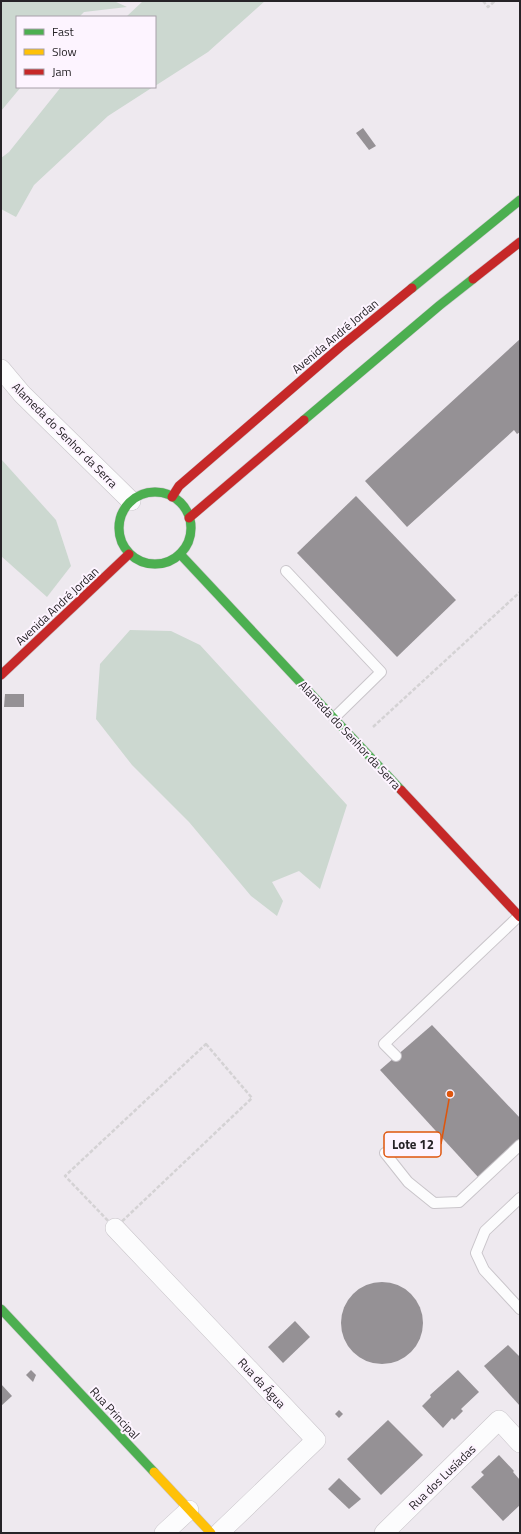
<svg xmlns="http://www.w3.org/2000/svg" width="521" height="1534" font-family="'Titillium Web',sans-serif">
<style>
.green{fill:#ccd8d0}
.building{fill:#959195}
.lines{fill:none;stroke-linecap:round;stroke-linejoin:round}
.lane-casing{stroke:#c9c5ca;stroke-width:12}
.street-casing{stroke:#c9c5ca;stroke-width:20}
.fast-casing{stroke:#c9c5ca;stroke-width:10}
.slow-casing{stroke:#c9c5ca;stroke-width:10}
.jam-casing{stroke:#c9c5ca;stroke-width:10}
.path{stroke:#d4d2d4;stroke-width:2.5;stroke-dasharray:4 2;stroke-linecap:butt}
.lane{stroke:#fcfcfd;stroke-width:10}
.street{stroke:#fcfcfd;stroke-width:19}
.fast{stroke:#4caf50;stroke-width:9}
.slow{stroke:#ffc107;stroke-width:9}
.jam{stroke:#c62828;stroke-width:9}
.labels{text-anchor:middle;dominant-baseline:central;stroke-width:4;stroke-linejoin:round;paint-order:stroke}
.street-label{font-size:12px;fill:#262327;stroke:#fdf4ff}
.leader{fill:none;stroke:#de560d;stroke-width:1.5}
.callout-dot{fill:#de560d;stroke:#fdf4ff;stroke-width:1.5}
.callout{fill:#fdf4ff;stroke:#de560d;stroke-width:1.5}
.callout-label{font-size:13px;text-anchor:middle;font-weight:bold;fill:#262327}
</style>
<rect width="100%" height="100%" fill="#eee9ef"/>
<!-- green -->
<g class="green">
<polygon points="1,1 114,1 127,7 84,12 79,17 17,17 17,87 21,87 1,111"/>
<polygon points="143,1 265,1 208,52 155,86 155,17 126,17"/>
<polygon points="61,87 153,87 108,116 34,185 16,217 1,209 1,158 9,152"/>
<polygon points="1,459 56,520 71,566 47,597 1,556"/>
<polygon points="130,630 171,631 200,645 347,805 320,889 299,871 272,882 283,901 277,916 251,896 189,822 132,765 96,719 100,664"/>
</g>
<!-- building -->
<g class="building">
<polygon points="363,128 376,146 369,150 356,133"/>
<polygon points="520,339 520,432 517,434 514,430 407,527 365,481"/>
<polygon points="356,496 456,600 397,657 297,553"/>
<polygon points="5,694 24,694 24,707 4,707"/>
<polygon points="432,1025 520,1118 520,1138 478,1177 380,1070"/>
<circle cx="382" cy="1323" r="41"/>
<polygon points="295,1321 310,1337 283,1363 268,1347"/>
<polygon points="508,1345 520,1357 520,1406 484,1366"/>
<polygon points="31,1370 36,1375 33,1382 26,1375"/>
<polygon points="458,1370 479,1392 461,1409 463,1411 454,1420 452,1418 443,1428 422,1406 431,1397 430,1395"/>
<polygon points="1,1384 12,1396 1,1406"/>
<polygon points="339,1410 343,1414 339,1418 335,1414"/>
<polygon points="388,1420 423,1455 381,1495 347,1459"/>
<polygon points="499,1455 514,1471 513,1472 520,1480 520,1505 503,1521 471,1487 484,1475 481,1472"/>
<polygon points="339,1478 361,1499 349,1509 328,1489"/>
</g>
<g class="lines">
<!-- lane casing -->
<g class="lane-casing">
<g id="lane">
<polyline points="286,571 381,672 334,718"/>
<polyline points="396,1056 384,1044 519,916"/>
<polyline points="385,1153 408,1182 434,1203 459,1202 520,1145"/>
<polyline points="520,1198 485,1231 476,1253 484,1270 520,1309"/>
</g>
</g>
<!-- street casing -->
<g class="street-casing">
<g id="street">
<polyline points="1,369 22,394 131,501"/>
<polyline points="115,1228 316,1440 219,1533"/>
<polyline points="164,1533 189,1510"/>
<polyline points="384,1533 499,1420 520,1443"/>
</g>
</g>
<!-- fast casing -->
<g class="fast-casing">
<g id="fast">
<polyline points="412,288 520,200"/>
<polyline points="304,420 440,305 473,279"/>
<circle cx="155" cy="528" r="36"/>
<polyline points="180,554 401,790"/>
<polyline points="1,1309 154,1472"/>
</g>
</g>
<!-- slow casing -->
<g class="slow-casing">
<polyline id="slow" points="154,1472 211,1533"/>
</g>
<!-- jam casing -->
<g class="jam-casing">
<g id="jam">
<polyline points="473,279 520,242"/>
<polyline points="172,497 179,486 340,347 412,288"/>
<polyline points="189,518 304,420"/>
<polyline points="1,675 129,554"/>
<polyline points="401,790 520,917"/>
</g>
</g>
<!-- path -->
<g class="path">
<polyline points="483,1 488,7 495,1"/>
<polyline points="373,727 520,592"/>
<polygon points="206,1044 252,1098 115,1228 65,1176"/>
</g>
<!-- lane -->
<use href="#lane" class="lane"/>
<!-- street -->
<use href="#street" class="street"/>
<!-- fast -->
<use href="#fast" class="fast"/>
<!-- slow -->
<use href="#slow" class="slow"/>
<!-- jam -->
<use href="#jam" class="jam"/>
</g>
<g class="labels">
<!-- street labels -->
<g class="street-label">
<text transform="translate(335 336) rotate(-40)">Avenida André Jordan</text>
<text transform="translate(65 435) rotate(45)">Alameda do Senhor da Serra</text>
<text transform="translate(57 606) rotate(-43)">Avenida André Jordan</text>
<text transform="translate(350 735) rotate(47)">Alameda do Senhor da Serra</text>
<text transform="translate(262 1383) rotate(47)">Rua da Água</text>
<text transform="translate(115 1413) rotate(47)">Rua Principal</text>
<text transform="translate(442 1477) rotate(-44)">Rua dos Lusíadas</text>
</g>
</g>
<!-- callouts -->
<path class="leader" d="M450 1094L441 1144"/>
<circle class="callout-dot" cx="450" cy="1094" r="4"/>
<rect class="callout" x="384" y="1132" width="57" height="25" rx="4"/>
<g class="callout-label">
<text x="413" y="1149">Lote 12</text>
</g>
<!-- border -->
<rect width="521" height="1534" fill="none" stroke="#262327" stroke-width="4"/>
<!-- legend -->
<rect x="16" y="16" width="140" height="72" fill="#fdf4ff" stroke="#a7a0a9"/>
<rect x="24" y="29" width="20" height="6" fill="#4caf50" stroke="#a7a0a9"/>
<text x="52" y="36" font-size="12" fill="#262327">Fast</text>
<rect x="24" y="49" width="20" height="6" fill="#ffc107" stroke="#a7a0a9"/>
<text x="52" y="56" font-size="12" fill="#262327">Slow</text>
<rect x="24" y="69" width="20" height="6" fill="#c62828" stroke="#a7a0a9"/>
<text x="52" y="76" font-size="12" fill="#262327">Jam</text>
</svg>
